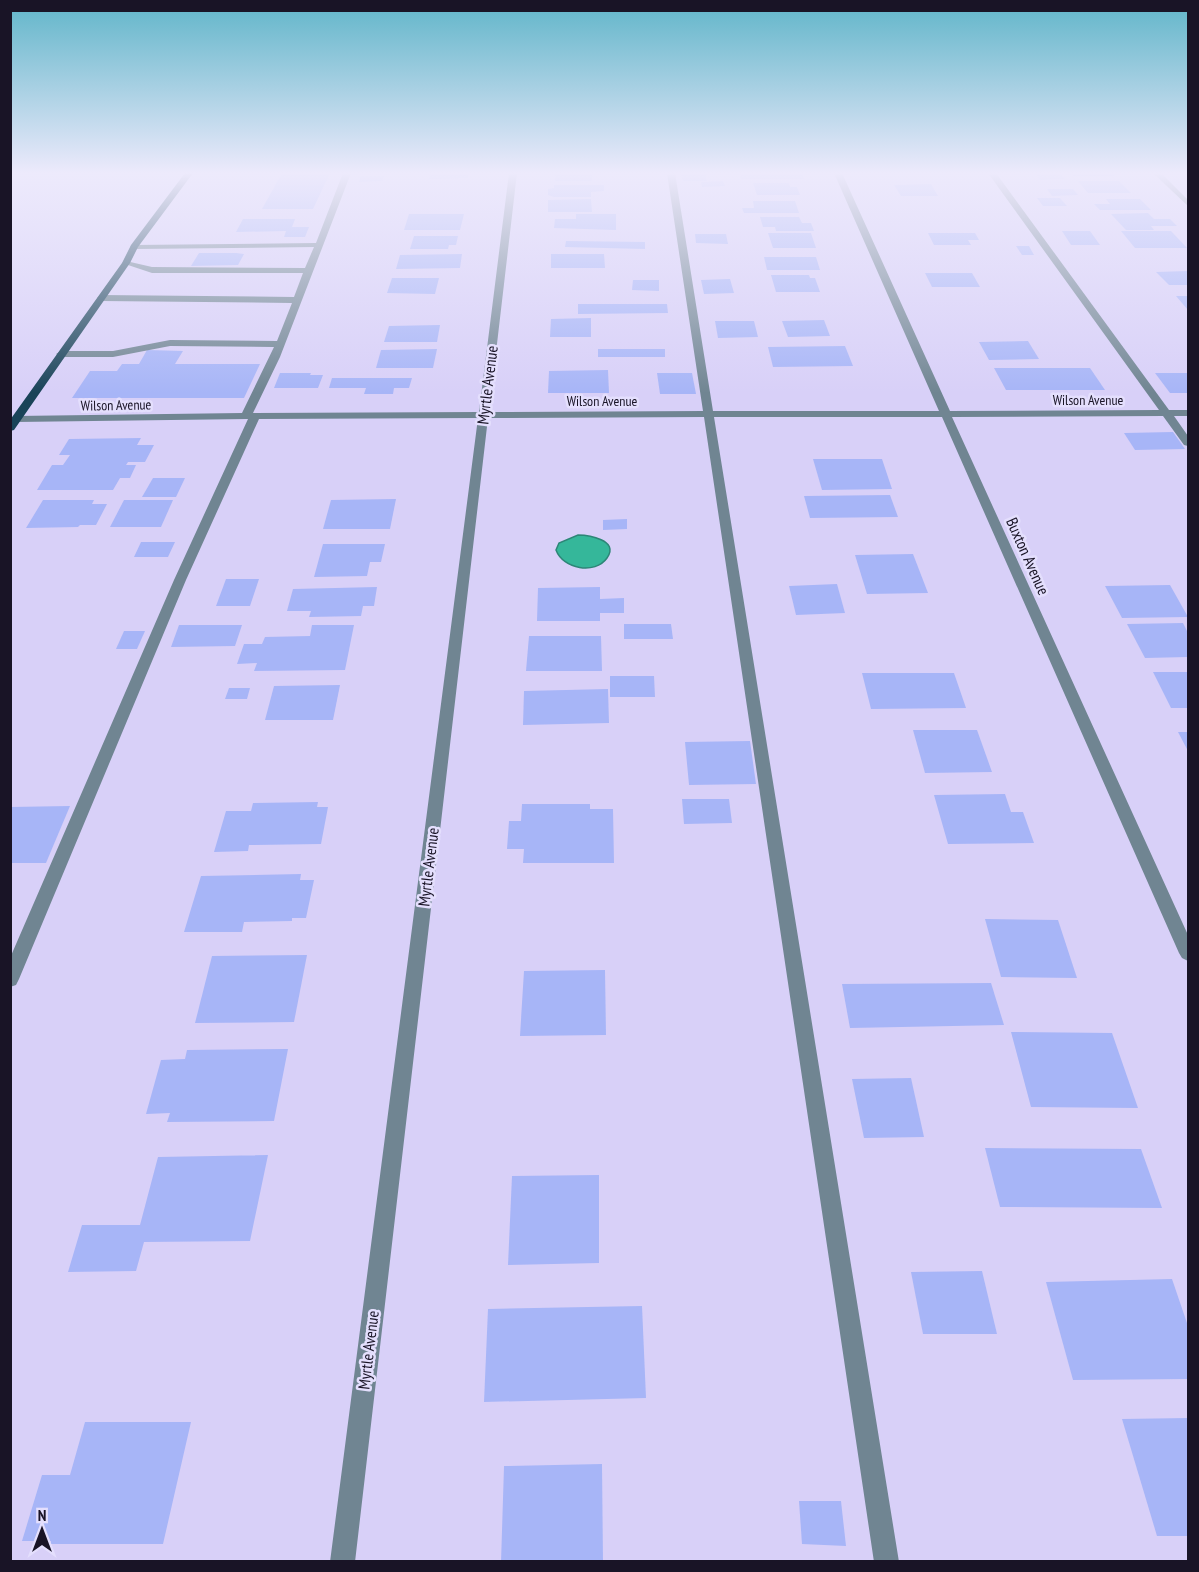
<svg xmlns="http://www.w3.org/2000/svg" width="1199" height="1572" font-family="'PT Sans Narrow',sans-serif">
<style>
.water{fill:#35b79a;stroke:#2d8677;stroke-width:1.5}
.building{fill:#a7b5f7}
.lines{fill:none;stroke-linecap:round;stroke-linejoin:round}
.minor{fill:#708592;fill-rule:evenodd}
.major{fill:#194358;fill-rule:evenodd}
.labels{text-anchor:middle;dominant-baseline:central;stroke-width:5;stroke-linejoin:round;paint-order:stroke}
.far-street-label{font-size:14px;fill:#191426;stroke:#e4dffd}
.street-label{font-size:16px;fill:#191426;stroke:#e4dffd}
</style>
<rect width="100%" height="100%" fill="#d8d0f8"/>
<!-- water -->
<path class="water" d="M578,535c10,0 42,5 29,23 -12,17 -44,11 -51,-8l3,-7z"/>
<!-- building -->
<g class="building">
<polygon points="282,173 330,173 313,209 262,209"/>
<polygon points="426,173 469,173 468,178 429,179 430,175 425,175"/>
<polygon points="556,173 592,173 592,181 555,181"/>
<polygon points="705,173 707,181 683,181 681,174"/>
<polygon points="740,173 802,173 804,179 741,179"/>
<polygon points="1035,173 1060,173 1065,179 1040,180"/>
<polygon points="1071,173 1112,173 1114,176 1073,176"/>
<polygon points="361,176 384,176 382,181 359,182"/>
<polygon points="723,181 725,186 702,187 701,182"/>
<polygon points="1078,181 1119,181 1131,193 1088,193"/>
<polygon points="753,183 789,183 790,187 797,187 800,195 757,195"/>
<polygon points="931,184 938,196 901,196 894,185"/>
<polygon points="554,185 604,185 604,191 591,192 591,197 554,197 548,195 548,189 554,188"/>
<polygon points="1047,189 1073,189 1078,195 1052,196"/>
<polygon points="1037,198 1060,198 1067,206 1043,206"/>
<polygon points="591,199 592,212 548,212 548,200"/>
<polygon points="1106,199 1140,199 1151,210 1100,210 1094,204 1110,204"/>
<polygon points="753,201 795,201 799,213 744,213 742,208 754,208"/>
<polygon points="1148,213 1154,219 1170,219 1177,226 1151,226 1154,230 1126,230 1111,214"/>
<polygon points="409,214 464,214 460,230 404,230"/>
<polygon points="576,214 616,214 616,230 554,228 555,219 576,219"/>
<polygon points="760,217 799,217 802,223 811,223 814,231 776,231 775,227 763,227"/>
<polygon points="243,219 295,219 292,227 309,227 305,237 284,237 286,231 236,232"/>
<polygon points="1062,231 1090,231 1100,245 1071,245"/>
<polygon points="1121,231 1171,231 1187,248 1135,248"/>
<polygon points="768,233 811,233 816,248 773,248"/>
<polygon points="928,233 975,233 979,240 968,240 971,245 934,245"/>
<polygon points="695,234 726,234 728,244 696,243"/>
<polygon points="414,236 458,236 456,245 449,245 448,249 410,249"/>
<polygon points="566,241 645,242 645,249 565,247"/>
<polygon points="1016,246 1029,246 1034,255 1022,255"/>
<polygon points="199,253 236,253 244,254 238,265 191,266"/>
<polygon points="462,254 460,268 396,269 400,255"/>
<polygon points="551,254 604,254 605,268 551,268"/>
<polygon points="764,257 816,257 820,270 767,270"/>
<polygon points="1188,271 1188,285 1169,285 1156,272"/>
<polygon points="925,273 972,273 980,287 932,287"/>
<polygon points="771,275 809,275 810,278 815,278 820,292 776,292"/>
<polygon points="392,278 439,278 435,294 387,293"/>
<polygon points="730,279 734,293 704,294 701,280"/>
<polygon points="633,280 659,280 659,291 632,290"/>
<polygon points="1176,296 1188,296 1188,310"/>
<polygon points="578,304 667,304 668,313 578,314"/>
<polygon points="591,318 591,337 550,337 551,319"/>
<polygon points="824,320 830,336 788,337 782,321"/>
<polygon points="715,321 754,321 758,337 718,338"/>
<polygon points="440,325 437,342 384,342 389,326"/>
<polygon points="1028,341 1039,359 989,360 979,342"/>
<polygon points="845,346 853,366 773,367 768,347"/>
<polygon points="437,349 433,368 376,368 381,350"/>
<rect x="598" y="349" width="67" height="8"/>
<polygon points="147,350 183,351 175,364 260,364 244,398 72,398 90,371 117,371 122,364 139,364"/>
<polygon points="994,368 1090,368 1105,390 1006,390"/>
<polygon points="608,370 609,393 548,393 549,371"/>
<polygon points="280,373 311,373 310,375 323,375 318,388 274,388"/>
<polygon points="657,373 692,373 696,394 660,394"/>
<polygon points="1155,373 1188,373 1188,393 1170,393"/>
<polygon points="332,378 412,378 409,388 394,388 393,394 364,394 366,388 329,388"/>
<polygon points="1173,432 1185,449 1135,450 1124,433"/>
<polygon points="141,438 137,445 154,445 145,462 128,462 126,465 136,465 130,478 120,478 113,490 37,490 52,465 63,465 70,455 59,455 69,439"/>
<polygon points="813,459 882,459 892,489 822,490"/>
<polygon points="153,478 185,478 176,497 142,497"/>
<polygon points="890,495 898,517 810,518 804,496"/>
<polygon points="396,499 390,529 323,529 331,500"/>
<polygon points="43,500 94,500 92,504 107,504 96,525 80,525 78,527 26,528"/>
<polygon points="124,500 173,500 161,527 110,527"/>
<polygon points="627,519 627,529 603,530 603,520"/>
<polygon points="141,542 175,542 168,557 134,557"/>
<polygon points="323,544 385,544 381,562 370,562 367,576 314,577"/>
<polygon points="913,554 928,593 867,594 855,555"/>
<polygon points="226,579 259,579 250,606 216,606"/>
<polygon points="837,584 845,613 796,615 789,586"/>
<polygon points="1170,585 1188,617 1122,618 1105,586"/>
<polygon points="377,587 374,606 363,606 361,616 309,617 311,611 287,611 293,589"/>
<polygon points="600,587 600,599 624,598 624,613 600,613 600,621 537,621 538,588"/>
<polygon points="1183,623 1188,633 1188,657 1145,658 1127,624"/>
<polygon points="624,624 671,624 673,639 624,639"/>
<polygon points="179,625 242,625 235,646 171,647"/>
<polygon points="312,625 354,625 345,670 254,671 257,663 237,664 244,644 262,644 265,637 310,636"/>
<polygon points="124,631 145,631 137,649 116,649"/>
<polygon points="529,636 601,636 602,671 526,671"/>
<polygon points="1153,672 1188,672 1188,708 1171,708"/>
<polygon points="862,673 954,673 966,708 871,709"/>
<polygon points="610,676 654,676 655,697 610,697"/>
<polygon points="340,685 333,720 265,720 274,686"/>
<polygon points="229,688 250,688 247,699 225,699"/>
<polygon points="608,689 609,723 523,725 524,691"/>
<polygon points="913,730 977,730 992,772 925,773"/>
<polygon points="1178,732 1188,732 1188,751"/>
<polygon points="750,741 756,784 689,785 685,742"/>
<polygon points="1005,794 1011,812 1023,812 1034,843 948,844 934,795"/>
<polygon points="682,799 729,799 732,823 684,824"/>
<polygon points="318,802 317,807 328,807 321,844 249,845 248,851 214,852 226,811 251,811 253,803"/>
<polygon points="522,804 590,804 590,809 613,809 614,863 523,863 524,849 507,849 509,821 521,821"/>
<polygon points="70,806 46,863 10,863 10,807"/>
<polygon points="301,874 300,880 314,880 306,918 292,918 292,921 244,922 242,932 184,932 201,876"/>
<polygon points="985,919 1058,920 1077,978 1001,977"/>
<polygon points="307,955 294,1022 195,1023 212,956"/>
<polygon points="605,970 606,1035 520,1036 524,971"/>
<polygon points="991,983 1004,1025 850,1028 842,984"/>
<polygon points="1011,1032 1112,1033 1138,1108 1031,1107"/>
<polygon points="288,1049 274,1121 167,1122 170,1113 146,1114 161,1060 185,1059 187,1050"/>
<polygon points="911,1078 924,1137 864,1138 852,1079"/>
<polygon points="985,1148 1141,1149 1162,1208 1000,1207"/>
<polygon points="268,1155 250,1241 144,1242 136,1271 68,1272 82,1225 140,1225 158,1157"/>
<polygon points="599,1175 599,1263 508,1265 512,1176"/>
<polygon points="982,1271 997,1334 923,1334 911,1272"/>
<polygon points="1172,1279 1188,1326 1188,1379 1073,1380 1046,1282"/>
<polygon points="642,1306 646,1398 484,1402 488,1309"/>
<polygon points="1188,1418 1188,1536 1157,1536 1122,1419"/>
<polygon points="85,1422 191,1422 163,1544 50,1544 51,1541 22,1541 42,1475 70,1475"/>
<polygon points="602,1464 603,1562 501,1562 504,1466"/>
<polygon points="799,1501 841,1501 846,1546 802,1544"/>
</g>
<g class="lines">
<!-- minor -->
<g class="minor">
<polygon points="343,173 351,173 280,357 253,413 479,412 509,173 517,173 489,412 703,411 667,173 675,173 713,411 939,411 834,173 842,173 950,411 1159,410 988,173 996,173 1169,410 1188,410 1188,416 1174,416 1188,436 1188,446 1184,445 1163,416 952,417 1188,935 1188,961 1182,958 1179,953 942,417 714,417 899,1562 874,1562 704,417 488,418 355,1562 330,1562 478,418 259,419 186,580 19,979 16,985 10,987 10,958 174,580 248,419 16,422 11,419 16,416 242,413 274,347 170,346 113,357 61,357 56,354 61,351 113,351 170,340 277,341 292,303 101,301 97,298 101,295 294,297 303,273 152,273 122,263 126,261 152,267 305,268 314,247 134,249 130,247 134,245 316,243"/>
<polygon points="1153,173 1161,173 1188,200 1188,206"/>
</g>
<!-- major -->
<polygon class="major" points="185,173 193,173 138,247 130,263 14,430 10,431 10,420 122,263 131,245"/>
</g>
<!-- sky -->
<linearGradient id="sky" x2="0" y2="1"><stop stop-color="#60b5c9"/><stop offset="0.44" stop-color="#edeafc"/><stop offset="1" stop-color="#edeafc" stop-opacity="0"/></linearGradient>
<rect width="1199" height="393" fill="url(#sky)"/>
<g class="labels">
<!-- far-street labels -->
<g class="far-street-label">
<text x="1088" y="400">Wilson Avenue</text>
<text x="602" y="401">Wilson Avenue</text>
<text transform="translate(116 405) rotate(-1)">Wilson Avenue</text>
</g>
<!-- street labels -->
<g class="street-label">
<text transform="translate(487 385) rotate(-83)">Myrtle Avenue</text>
<text transform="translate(1028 556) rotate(66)">Buxton Avenue</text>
<text transform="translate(428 867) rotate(-83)">Myrtle Avenue</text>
<text transform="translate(368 1350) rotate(-83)">Myrtle Avenue</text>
</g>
</g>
<!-- border -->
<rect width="1199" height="1572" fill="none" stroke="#191426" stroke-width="24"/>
<!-- north arrow -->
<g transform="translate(42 1530)" stroke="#e4dffd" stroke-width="4.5" paint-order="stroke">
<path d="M0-4.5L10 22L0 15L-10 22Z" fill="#191426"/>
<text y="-9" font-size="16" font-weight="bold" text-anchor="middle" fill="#191426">N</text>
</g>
</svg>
